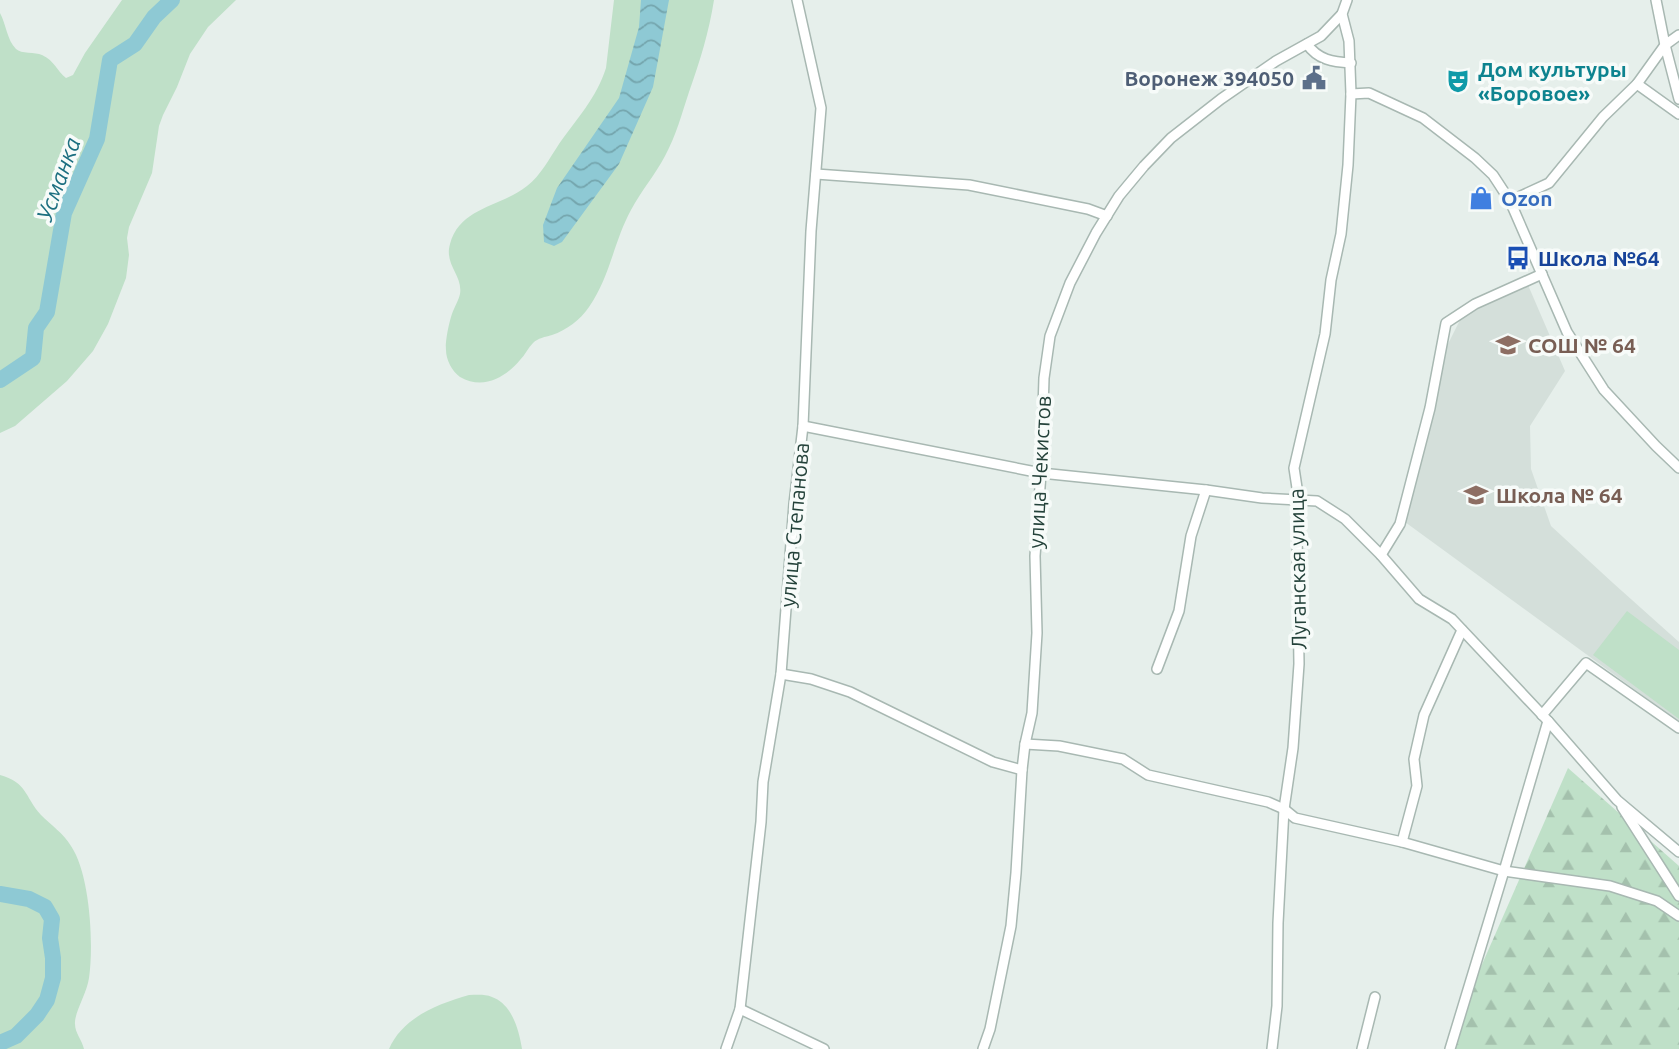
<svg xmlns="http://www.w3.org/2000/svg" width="1679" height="1049" font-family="Ubuntu,sans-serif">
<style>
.built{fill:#d4dfda}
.green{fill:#bfe0c8}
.forest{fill:url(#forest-firs)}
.water{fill:url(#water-waves)}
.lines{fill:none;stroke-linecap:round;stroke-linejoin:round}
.river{stroke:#8ec9d4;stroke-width:16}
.minor-casing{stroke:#a8b8b2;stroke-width:12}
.minor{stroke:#fff;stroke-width:9}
.labels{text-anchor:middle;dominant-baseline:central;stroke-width:7;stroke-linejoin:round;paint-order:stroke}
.culture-label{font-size:21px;font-weight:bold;fill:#0d838f;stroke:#f7fbf9;text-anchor:start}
.service-label{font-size:21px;font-weight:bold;fill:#4e5e75;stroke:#f7fbf9;text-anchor:end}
.shop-label{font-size:21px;font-weight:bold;fill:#366cbe;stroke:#f7fbf9;text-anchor:start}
.transit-label{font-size:21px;font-weight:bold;fill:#164399;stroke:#f7fbf9;text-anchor:start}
.education-label{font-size:21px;font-weight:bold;fill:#785e54;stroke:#f7fbf9;text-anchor:start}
.street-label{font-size:21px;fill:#24423a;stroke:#f7fbf9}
.water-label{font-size:23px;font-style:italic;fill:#1c6f80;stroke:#f7fbf9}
</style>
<defs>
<pattern id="forest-firs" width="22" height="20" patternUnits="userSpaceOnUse" patternTransform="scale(1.75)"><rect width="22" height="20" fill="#bfe0c8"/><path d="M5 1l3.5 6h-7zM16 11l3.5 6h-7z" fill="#a4c1ad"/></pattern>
<pattern id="water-waves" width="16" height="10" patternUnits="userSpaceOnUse" patternTransform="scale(1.75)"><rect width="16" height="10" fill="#8ec9d4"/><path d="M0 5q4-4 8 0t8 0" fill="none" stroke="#74a5ad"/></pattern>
</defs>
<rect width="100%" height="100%" fill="#e6efeb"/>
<!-- built -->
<polygon class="built" points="1528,285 1565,371 1530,426 1531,469 1551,526 1613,583 1679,642 1679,722 1405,522 1446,348 1462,316"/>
<!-- green -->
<g class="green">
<path d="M122,0h114l-28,27 -18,27 -13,33 -14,28 -4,11 -7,47 -23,54 -2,11 2,17 -3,23 -18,46 -15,27 -26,30 -52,45 -15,7v-420c6,11 7,27 16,36 5,5 19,3 26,6 12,5 15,16 24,23l7,-3 12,-22z"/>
<path d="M614,0h100c-5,32 -14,61 -25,92 -7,21 -13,44 -24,64 -10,19 -24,35 -34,54 -17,31 -21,67 -42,97 -9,13 -22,23 -37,28 -7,2 -14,3 -19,8 -5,5 -8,12 -13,17 -15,18 -37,30 -60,17 -8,-6 -14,-17 -14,-27 -1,-9 4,-33 8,-41 2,-5 5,-10 6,-15 3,-19 -16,-29 -10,-50 10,-37 51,-37 77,-58 14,-11 22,-27 32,-42 17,-24 38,-47 47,-76z"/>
<polygon points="1627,611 1679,650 1679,719 1593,655"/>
<path d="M0,775c28,8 24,21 41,40 10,10 22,18 30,31 19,28 23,98 18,132 -2,15 -15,35 -14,46 0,9 7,16 9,25h-84z"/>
<path d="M469,995c8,0 16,-1 23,2 20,7 27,33 30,52h-133c14,-32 49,-45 80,-54z"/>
</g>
<!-- forest -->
<polygon class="forest" points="1568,768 1679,866 1679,1049 1445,1049"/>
<!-- water -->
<polygon class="water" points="641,0 669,0 653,87 619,164 562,242 554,246 544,242 543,225 557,188 619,98 639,27"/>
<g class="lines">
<!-- river -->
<g class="river">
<polyline points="0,380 33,358 36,328 47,312 64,213 97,139 110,60 135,44 154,17 172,0"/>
<polyline points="0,894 29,899 45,907 52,919 50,938 53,958 53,978 47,1000 37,1015 16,1036 0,1043"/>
</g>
<!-- minor casing -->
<g class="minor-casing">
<g id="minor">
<polyline points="1347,0 1342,14 1349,41 1351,94 1369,93 1423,118 1475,158 1493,175 1510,201 1567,332 1604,390 1656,446 1679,468"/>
<polyline points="1656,0 1665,45 1679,99"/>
<path d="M1307,44c11,16 26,18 44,19"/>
<polyline points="1637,84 1679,114"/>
<polyline points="816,174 969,185 1088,209 1107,216"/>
<polyline points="1510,201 1549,183 1603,117 1637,84 1665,45 1679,35"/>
<polyline points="803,426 1041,473 1206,490 1262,498 1317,501 1345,519 1381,555 1419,599 1452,619 1548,721 1617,800 1679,852"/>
<polyline points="1381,555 1400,524 1430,408 1446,323 1475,304 1542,274"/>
<polyline points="1157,669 1179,611 1191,536 1206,490"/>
<polyline points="781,674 811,679 850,692 993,762 1022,770"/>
<polyline points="1542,715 1586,663 1679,728"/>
<polyline points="1025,744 1059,746 1123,759 1148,775 1268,802 1284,809 1295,818 1402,842 1504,871 1610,886 1657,901 1679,916"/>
<polyline points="1622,807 1679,896"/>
<polyline points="1402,842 1417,786 1414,759 1424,715 1462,630"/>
<polyline points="740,1009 824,1049"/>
<polyline points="726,1049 740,1009 761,822 763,782 781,674 794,504 803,426 811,231 821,108 797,0"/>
<polyline points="983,1049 990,1029 1011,926 1016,873 1022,770 1025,744 1032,713 1037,633 1035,556 1041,473 1044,378 1050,336 1070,283 1096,233 1119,196 1144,166 1171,138 1221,99 1276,61 1321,36 1342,14"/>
<polyline points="1272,1049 1277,1006 1278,923 1284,809 1293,748 1299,664 1297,532 1299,501 1294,468 1325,334 1331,280 1341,234 1348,165 1351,94"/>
<polyline points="1362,1049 1375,997"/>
<polyline points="1450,1049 1504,871 1548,721"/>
</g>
</g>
<!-- minor -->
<use href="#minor" class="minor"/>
</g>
<!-- icons -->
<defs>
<g id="civic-bare" transform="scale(1.89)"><path d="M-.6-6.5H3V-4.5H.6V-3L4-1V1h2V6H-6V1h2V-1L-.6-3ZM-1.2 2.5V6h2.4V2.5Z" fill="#5c6f8a" stroke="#f7fbf9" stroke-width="2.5" paint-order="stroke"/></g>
<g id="theatre-bare" transform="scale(1.89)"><path d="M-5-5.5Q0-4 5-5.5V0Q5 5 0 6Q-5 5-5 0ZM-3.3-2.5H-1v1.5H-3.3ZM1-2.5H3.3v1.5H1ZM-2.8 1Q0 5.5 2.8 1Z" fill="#0f9aa8" stroke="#f7fbf9" stroke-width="2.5" paint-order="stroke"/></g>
<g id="shop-bare" transform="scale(1.89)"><path d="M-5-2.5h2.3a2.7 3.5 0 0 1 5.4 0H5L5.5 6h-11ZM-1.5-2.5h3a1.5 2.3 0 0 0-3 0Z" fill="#3f7fe0" stroke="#f7fbf9" stroke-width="2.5" paint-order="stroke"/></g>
<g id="bus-bare" transform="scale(1.89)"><path d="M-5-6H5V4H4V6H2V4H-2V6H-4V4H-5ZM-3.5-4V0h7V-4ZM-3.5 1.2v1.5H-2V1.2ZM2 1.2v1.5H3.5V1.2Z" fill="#1a4fb4" stroke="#f7fbf9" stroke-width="2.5" paint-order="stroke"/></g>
<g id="school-bare" transform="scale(1.89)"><path d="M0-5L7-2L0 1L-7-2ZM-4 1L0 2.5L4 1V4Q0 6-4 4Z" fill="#8d6e63" stroke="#f7fbf9" stroke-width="2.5" paint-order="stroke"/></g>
</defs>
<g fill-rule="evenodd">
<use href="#civic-bare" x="1314" y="78"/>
<use href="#theatre-bare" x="1458" y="81"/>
<use href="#shop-bare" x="1481" y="198"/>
<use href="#bus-bare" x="1518" y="258"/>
<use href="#school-bare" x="1508" y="345"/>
<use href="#school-bare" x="1476" y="495"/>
</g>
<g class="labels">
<!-- culture labels -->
<g class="culture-label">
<text x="1478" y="69">Дом культуры<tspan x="1478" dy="24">«Боровое»</tspan></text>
</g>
<!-- service labels -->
<g class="service-label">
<text x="1294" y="78">Воронеж 394050</text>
</g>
<!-- shop labels -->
<g class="shop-label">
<text x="1501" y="198">Ozon</text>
</g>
<!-- transit labels -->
<g class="transit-label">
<text x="1538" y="258">Школа №64</text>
</g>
<!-- education labels -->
<g class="education-label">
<text x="1528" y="345">СОШ № 64</text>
<text x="1496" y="495">Школа № 64</text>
</g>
<!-- street labels -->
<g class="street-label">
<text transform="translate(1039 472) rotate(-87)">улица Чекистов</text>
<text transform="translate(794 525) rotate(-85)">улица Степанова</text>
<text transform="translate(1297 569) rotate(-91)">Луганская улица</text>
</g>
<!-- water labels -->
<g class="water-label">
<text transform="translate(58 179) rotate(-70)">Усманка</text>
</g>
</g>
</svg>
